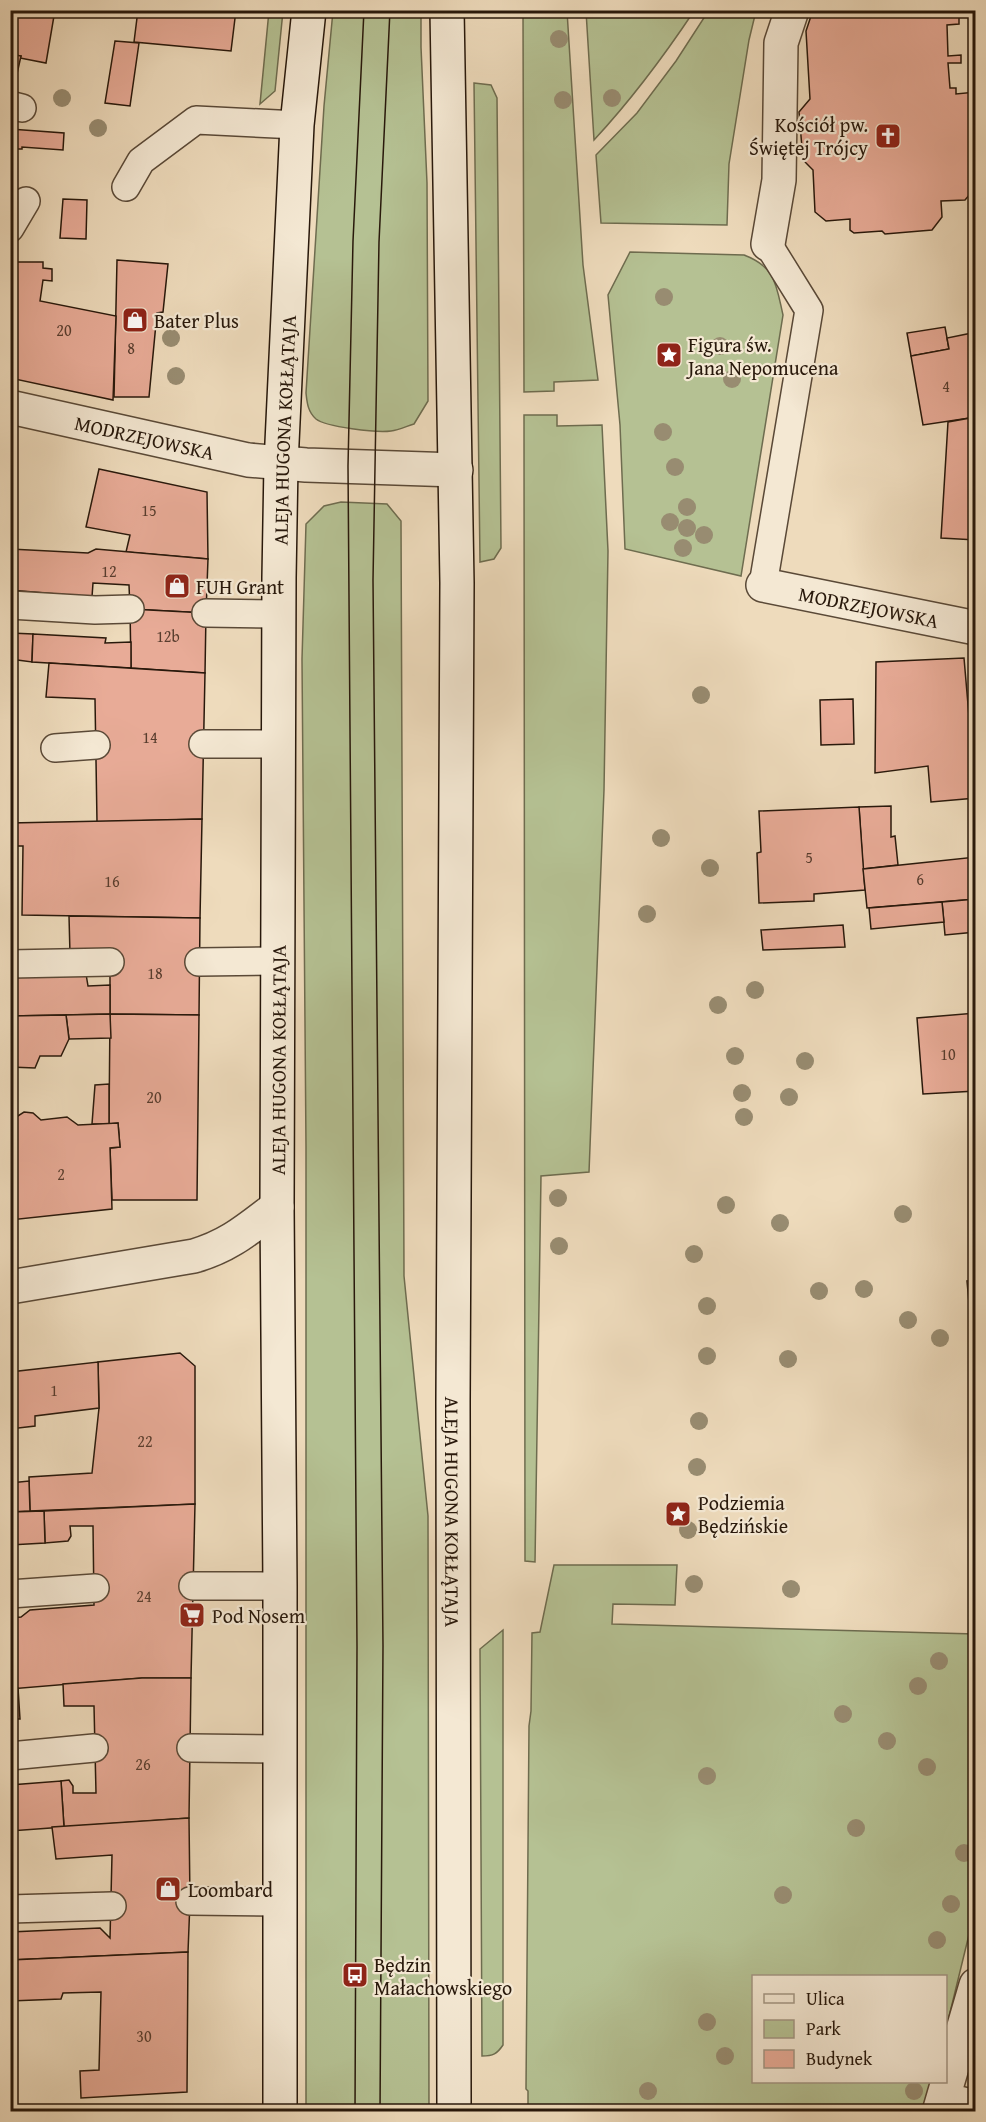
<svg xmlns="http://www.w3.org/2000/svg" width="986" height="2122" font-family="'Gentium Book Plus',serif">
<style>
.green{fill:#b5c193;stroke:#6e6c4f;stroke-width:1.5}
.building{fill:#e8ab97;stroke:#28180b;stroke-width:1.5}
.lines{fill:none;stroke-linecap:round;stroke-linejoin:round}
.service-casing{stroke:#5a4937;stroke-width:30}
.pedestrian-casing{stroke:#5a4937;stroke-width:36}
.minor-casing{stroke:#5a4937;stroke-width:36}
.secondary-casing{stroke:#28180b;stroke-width:36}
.service{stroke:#f4e8d3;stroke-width:27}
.pedestrian{stroke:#f4e8d3;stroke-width:33}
.minor{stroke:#f4e8d3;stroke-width:33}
.secondary{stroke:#f4e8d3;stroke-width:33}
.tram{stroke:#28180b;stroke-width:1.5}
.tree{fill:#988c71}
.labels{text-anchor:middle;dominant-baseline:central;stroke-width:4.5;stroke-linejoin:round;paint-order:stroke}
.number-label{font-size:16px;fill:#583d2e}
.poi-label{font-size:20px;fill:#28180b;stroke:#f4e8d3;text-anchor:start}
.street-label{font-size:20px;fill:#28180b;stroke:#f4e8d3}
</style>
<rect width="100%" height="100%" fill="#eedbbc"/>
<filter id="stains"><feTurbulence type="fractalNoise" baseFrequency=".00333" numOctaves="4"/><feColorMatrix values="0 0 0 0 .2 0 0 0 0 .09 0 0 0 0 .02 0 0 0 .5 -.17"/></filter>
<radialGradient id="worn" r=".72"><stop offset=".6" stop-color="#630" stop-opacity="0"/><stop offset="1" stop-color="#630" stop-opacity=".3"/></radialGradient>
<!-- green -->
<g class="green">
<polygon points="709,10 756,11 749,40 729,164 727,225 601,223 596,155 637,113 676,61"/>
<polygon points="269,11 283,11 275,91 260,104"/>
<path d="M333,11h88v36l6,136 1,218 -14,23c-7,2 -15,6 -23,7 -14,2 -65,-4 -75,-12 -8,-7 -9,-16 -10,-26l18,-287z"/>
<polygon points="523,11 567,11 583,265 598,380 554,382 554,391 524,392"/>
<path d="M586,11h108c-32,48 -61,87 -100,129z"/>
<polygon points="474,83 491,85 497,98 501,548 494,559 480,562"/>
<path d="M630,252l114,3c32,12 32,30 39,60l-42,261 -116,-27 -5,-124 -12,-130z"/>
<polygon points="524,415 557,415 557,426 602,425 608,551 604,790 589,1172 541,1176 535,1562 525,1561"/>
<polygon points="341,502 387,504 401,521 404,1276 428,1516 429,2111 306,2111 306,1146 302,659 306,524 324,506"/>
<polygon points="554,1565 677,1565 675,1605 613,1604 612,1624 975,1634 975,1910 946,2029 946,1976 754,1976 754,2082 932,2082 925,2111 528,2111 528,2091 526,2089 529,1726 531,1711 532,1633 540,1632"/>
<path d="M503,1630v415c-6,9 -10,11 -21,11l-2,-407z"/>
</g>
<!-- building -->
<g class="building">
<polygon points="10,10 55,10 46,63 20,58 21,56 10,54"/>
<polygon points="138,10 236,10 231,51 134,42"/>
<polygon points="813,10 945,10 946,17 959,16 959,24 947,25 948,56 961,55 961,63 948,63 950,88 956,88 956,94 976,92 976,161 969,161 971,193 965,200 941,201 942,217 932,230 885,234 882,231 854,233 850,230 850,219 826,221 815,212 813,170 803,160 799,112 810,99 806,31"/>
<polygon points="115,41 139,43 130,106 105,103"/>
<polygon points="10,54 21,56 14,87 10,86"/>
<polygon points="10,129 64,133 63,150 22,147 22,149 10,149"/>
<polygon points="63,199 87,200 86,239 60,238"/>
<polygon points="117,260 168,264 163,312 157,313 149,397 114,397"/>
<polygon points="10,262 17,262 10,343"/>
<polygon points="17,262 43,262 43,268 52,269 52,281 43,280 40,301 116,316 113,400 10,378 10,343"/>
<polygon points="945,327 949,349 911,356 907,333"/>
<polygon points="972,333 974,345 976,345 976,417 923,425 911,356 949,349 947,338"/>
<polygon points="976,417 976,540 941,538 948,422"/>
<polygon points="99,469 207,492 208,559 126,552 130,535 86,527"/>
<polygon points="10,549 88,553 96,549 208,559 206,613 130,609 129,585 93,583 92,597 10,590"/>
<polygon points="130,609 206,613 205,673 131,668"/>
<polygon points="10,633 33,634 32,662 10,659"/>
<polygon points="33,634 106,638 105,643 131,642 131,668 32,662"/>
<polygon points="964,658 976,798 931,802 928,766 875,773 876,662"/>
<polygon points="49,663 205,673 202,819 97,822 95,699 46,697"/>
<polygon points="853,699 854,744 821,745 820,700"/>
<polygon points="891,806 891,837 895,836 898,865 863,869 859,807"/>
<polygon points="859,807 865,890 814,894 814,901 759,903 757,853 761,852 759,811"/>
<polygon points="202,819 200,918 22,915 23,846 10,846 10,823"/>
<polygon points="976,857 976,899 867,908 863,869"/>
<polygon points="976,899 976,932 945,935 942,902"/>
<polygon points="942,902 944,922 871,929 869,908"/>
<polygon points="69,916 200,918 199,1015 110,1014 110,954 70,954"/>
<polygon points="843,925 845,947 763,950 761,930"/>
<polygon points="86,974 88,986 110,985 110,1014 10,1016 10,976"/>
<polygon points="976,1013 976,1091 923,1094 917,1018"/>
<polygon points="110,1014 199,1015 197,1200 112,1200 110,1148 120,1147 118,1123 109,1124"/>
<polygon points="110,1014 111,1038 69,1039 66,1015"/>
<polygon points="66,1015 69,1039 61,1056 40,1056 35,1068 10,1067 10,1016"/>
<polygon points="109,1084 109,1124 92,1124 95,1085"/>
<polygon points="24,1112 33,1113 41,1120 67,1117 78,1125 118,1123 120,1147 110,1148 112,1209 10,1220 10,1121"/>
<polygon points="976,1280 976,1303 969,1303 967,1281"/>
<polygon points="180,1353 195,1366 195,1504 30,1511 29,1477 92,1473 99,1408 98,1362"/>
<polygon points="98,1362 99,1408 35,1416 35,1426 10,1429 10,1372"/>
<polygon points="29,1481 30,1511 10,1512 10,1483"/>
<polygon points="195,1504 191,1678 142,1678 10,1689 10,1618 21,1617 30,1610 94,1605 93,1526 70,1526 71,1536 68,1541 45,1543 44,1511"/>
<polygon points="44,1511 45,1543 10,1545 10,1512"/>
<polygon points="142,1678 191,1678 189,1818 64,1827 61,1781 69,1780 73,1786 73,1793 96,1793 94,1706 64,1706 63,1684"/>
<polygon points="18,1688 20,1719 10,1719 10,1689"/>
<polygon points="61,1781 64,1827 10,1831 10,1785"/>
<polygon points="189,1818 190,1901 188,1952 10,1960 10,1932 100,1928 110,1938 112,1855 56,1859 52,1827"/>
<polygon points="188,1952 187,2092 81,2098 80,2071 99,2070 101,1992 63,1993 61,1999 10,2001 10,1960"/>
</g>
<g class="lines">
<!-- service casing -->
<g class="service-casing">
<g id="service">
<polyline points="10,105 22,108"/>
<polyline points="126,187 141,161 196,120 297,125"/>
<polyline points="10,228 26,201"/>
<polyline points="763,585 809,310 768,244"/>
<polyline points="10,605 95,610 130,609"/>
<polyline points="206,613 278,614"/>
<polyline points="203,744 278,744"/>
<polyline points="55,748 96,745"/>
<polyline points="199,962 277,961"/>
<polyline points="10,964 110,962"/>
<polyline points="193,1586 280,1586"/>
<polyline points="10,1594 95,1588"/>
<polyline points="191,1748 280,1749"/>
<polyline points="10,1756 94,1748"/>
<polyline points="190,1901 279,1902"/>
<polyline points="10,1909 112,1906"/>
<polyline points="943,2096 976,2104"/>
</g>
</g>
<!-- pedestrian casing -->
<g class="pedestrian-casing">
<polyline id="pedestrian" points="768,244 779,180 781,43 792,10"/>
</g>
<!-- minor casing -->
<g class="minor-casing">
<g id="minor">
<path id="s1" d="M10,407l238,53 58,5 150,5"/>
<path id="s2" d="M763,585l213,43"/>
<path d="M10,1287l184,-31c35,-10 54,-27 83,-49"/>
<polyline points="939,2112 976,1985"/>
</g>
</g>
<!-- secondary casing -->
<g class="secondary-casing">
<g id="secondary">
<path id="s3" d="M447,10l10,573 -4,819 1,710"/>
<path id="s4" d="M280,2112v-526l-3,-379 2,-629 2,-114 16,-339 12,-115"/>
</g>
</g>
<!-- service -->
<use href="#service" class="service"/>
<!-- pedestrian -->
<use href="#pedestrian" class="pedestrian"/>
<!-- minor -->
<use href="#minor" class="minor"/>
<!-- secondary -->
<use href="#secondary" class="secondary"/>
<!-- tram -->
<g class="tram">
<polyline points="355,2112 357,1646 348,466 353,241 364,10"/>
<polyline points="380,2112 383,1646 373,580 379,242 390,10"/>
</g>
</g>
<!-- trees -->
<g class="tree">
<circle cx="559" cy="39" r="9"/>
<circle cx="62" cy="98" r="9"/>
<circle cx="612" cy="98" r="9"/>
<circle cx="563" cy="100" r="9"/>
<circle cx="98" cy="128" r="9"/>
<circle cx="664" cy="297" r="9"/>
<circle cx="171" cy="338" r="9"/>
<circle cx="720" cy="346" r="9"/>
<circle cx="176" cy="376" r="9"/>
<circle cx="732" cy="379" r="9"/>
<circle cx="663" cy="432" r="9"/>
<circle cx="675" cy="467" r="9"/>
<circle cx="687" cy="507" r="9"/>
<circle cx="670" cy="522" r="9"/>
<circle cx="687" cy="528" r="9"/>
<circle cx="704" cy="535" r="9"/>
<circle cx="683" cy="548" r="9"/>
<circle cx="701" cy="695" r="9"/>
<circle cx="661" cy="838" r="9"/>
<circle cx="710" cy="868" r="9"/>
<circle cx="647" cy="914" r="9"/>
<circle cx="755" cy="990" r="9"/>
<circle cx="718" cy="1005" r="9"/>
<circle cx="735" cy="1056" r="9"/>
<circle cx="805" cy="1061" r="9"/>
<circle cx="742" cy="1093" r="9"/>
<circle cx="789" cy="1097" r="9"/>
<circle cx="744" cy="1117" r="9"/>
<circle cx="558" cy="1198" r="9"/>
<circle cx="726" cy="1205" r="9"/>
<circle cx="903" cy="1214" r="9"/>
<circle cx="780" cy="1223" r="9"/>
<circle cx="559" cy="1246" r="9"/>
<circle cx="694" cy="1254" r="9"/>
<circle cx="864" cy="1289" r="9"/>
<circle cx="819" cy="1291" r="9"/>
<circle cx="707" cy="1306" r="9"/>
<circle cx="908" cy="1320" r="9"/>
<circle cx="940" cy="1338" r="9"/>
<circle cx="707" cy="1356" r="9"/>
<circle cx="788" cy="1359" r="9"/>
<circle cx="699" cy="1421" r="9"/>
<circle cx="697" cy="1467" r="9"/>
<circle cx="688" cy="1530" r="9"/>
<circle cx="694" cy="1584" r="9"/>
<circle cx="791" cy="1589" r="9"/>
<circle cx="939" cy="1661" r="9"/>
<circle cx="918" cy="1686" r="9"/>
<circle cx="843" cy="1714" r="9"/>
<circle cx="887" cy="1741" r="9"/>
<circle cx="927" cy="1767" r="9"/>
<circle cx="707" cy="1776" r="9"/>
<circle cx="856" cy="1828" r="9"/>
<circle cx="964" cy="1853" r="9"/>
<circle cx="783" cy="1895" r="9"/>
<circle cx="951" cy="1904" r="9"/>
<circle cx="937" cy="1940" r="9"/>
<circle cx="707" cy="2022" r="9"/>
<circle cx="725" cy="2056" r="9"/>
<circle cx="648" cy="2091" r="9"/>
<circle cx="914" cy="2091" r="9"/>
</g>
<!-- icons -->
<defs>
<g id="church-square" transform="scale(1.35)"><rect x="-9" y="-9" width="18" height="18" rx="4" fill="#8f2418" stroke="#f4e8d3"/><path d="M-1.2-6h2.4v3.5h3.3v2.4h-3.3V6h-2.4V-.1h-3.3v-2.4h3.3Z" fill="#fff"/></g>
<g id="shop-square" transform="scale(1.35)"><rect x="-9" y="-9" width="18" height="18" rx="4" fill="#8f2418" stroke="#f4e8d3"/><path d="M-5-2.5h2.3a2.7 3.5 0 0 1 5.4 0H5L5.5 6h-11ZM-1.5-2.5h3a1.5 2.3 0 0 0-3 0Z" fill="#fff"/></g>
<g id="sight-square" transform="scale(1.35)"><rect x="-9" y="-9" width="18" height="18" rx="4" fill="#8f2418" stroke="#f4e8d3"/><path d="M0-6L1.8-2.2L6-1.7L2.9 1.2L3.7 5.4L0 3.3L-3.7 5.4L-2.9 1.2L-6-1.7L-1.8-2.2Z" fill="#fff"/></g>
<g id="supermarket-square" transform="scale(1.35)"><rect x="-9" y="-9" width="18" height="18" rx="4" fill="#8f2418" stroke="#f4e8d3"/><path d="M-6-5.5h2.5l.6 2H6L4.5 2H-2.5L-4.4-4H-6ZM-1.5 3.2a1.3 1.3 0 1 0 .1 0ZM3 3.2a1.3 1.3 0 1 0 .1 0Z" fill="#fff"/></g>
<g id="bus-square" transform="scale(1.35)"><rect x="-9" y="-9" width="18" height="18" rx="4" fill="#8f2418" stroke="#f4e8d3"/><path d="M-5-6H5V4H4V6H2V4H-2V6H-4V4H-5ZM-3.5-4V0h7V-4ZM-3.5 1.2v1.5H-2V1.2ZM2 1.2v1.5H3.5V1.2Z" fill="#fff"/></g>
</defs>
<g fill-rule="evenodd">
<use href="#church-square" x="888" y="136"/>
<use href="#shop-square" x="135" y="320"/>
<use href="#sight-square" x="669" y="355"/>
<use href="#shop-square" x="177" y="586"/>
<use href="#sight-square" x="678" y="1514"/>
<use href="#supermarket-square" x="192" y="1615"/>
<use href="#shop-square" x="168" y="1889"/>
<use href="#bus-square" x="355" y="1975"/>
</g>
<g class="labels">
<!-- number labels -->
<g class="number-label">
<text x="64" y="330">20</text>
<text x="131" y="348">8</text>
<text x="946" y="386">4</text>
<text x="149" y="510">15</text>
<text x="109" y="571">12</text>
<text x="168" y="636">12b</text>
<text x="150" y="737">14</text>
<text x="809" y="857">5</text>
<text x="920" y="879">6</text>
<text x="112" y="881">16</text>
<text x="155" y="973">18</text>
<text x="948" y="1054">10</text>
<text x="154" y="1097">20</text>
<text x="61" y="1174">2</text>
<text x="54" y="1390">1</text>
<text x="145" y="1441">22</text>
<text x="144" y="1596">24</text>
<text x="143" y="1764">26</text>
<text x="144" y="2036">30</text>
</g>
<!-- poi labels -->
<g class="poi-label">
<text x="868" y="124" text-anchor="end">Kościół pw.<tspan x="868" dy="23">Świętej Trójcy</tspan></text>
<text x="154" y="320">Bater Plus</text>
<text x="688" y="344">Figura św.<tspan x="688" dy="23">Jana Nepomucena</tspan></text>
<text x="196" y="586">FUH Grant</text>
<text x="698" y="1502">Podziemia<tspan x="698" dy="23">Będzińskie</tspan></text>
<text x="212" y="1615">Pod Nosem</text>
<text x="188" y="1889">Loombard</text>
<text x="374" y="1964">Będzin<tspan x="374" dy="23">Małachowskiego</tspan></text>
</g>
<!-- street labels -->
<g class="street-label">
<text stroke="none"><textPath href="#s4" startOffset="1682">ALEJA HUGONA KOŁŁĄTAJA</textPath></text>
<text stroke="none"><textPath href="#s1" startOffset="138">MODRZEJOWSKA</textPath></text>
<text stroke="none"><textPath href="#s2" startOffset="108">MODRZEJOWSKA</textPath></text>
<text stroke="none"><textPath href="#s4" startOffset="1052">ALEJA HUGONA KOŁŁĄTAJA</textPath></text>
<text stroke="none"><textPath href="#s3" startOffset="1502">ALEJA HUGONA KOŁŁĄTAJA</textPath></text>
</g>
</g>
<!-- margin -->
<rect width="986" height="2122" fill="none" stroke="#eedbbc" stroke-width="36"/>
<rect x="12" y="12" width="962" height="2098" fill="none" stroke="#28180b" stroke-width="3"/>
<rect x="18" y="18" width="950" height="2086" fill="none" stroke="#28180b" stroke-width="1.5"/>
<!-- legend -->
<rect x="752" y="1975" width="195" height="108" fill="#f4e8d3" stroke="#a29583" stroke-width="1.5"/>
<rect x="764" y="1994" width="30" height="9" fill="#f4e8d3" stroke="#a29583" stroke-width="1.5"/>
<text x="806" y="2005" font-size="18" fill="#28180b">Ulica</text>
<rect x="764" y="2020" width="30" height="18" fill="#b5c193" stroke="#a29583" stroke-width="1.5"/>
<text x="806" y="2035" font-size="18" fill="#28180b">Park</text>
<rect x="764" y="2050" width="30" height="18" fill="#e8ab97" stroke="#a29583" stroke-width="1.5"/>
<text x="806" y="2065" font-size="18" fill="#28180b">Budynek</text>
<rect width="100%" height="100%" filter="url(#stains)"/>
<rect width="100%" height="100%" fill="url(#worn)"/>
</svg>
